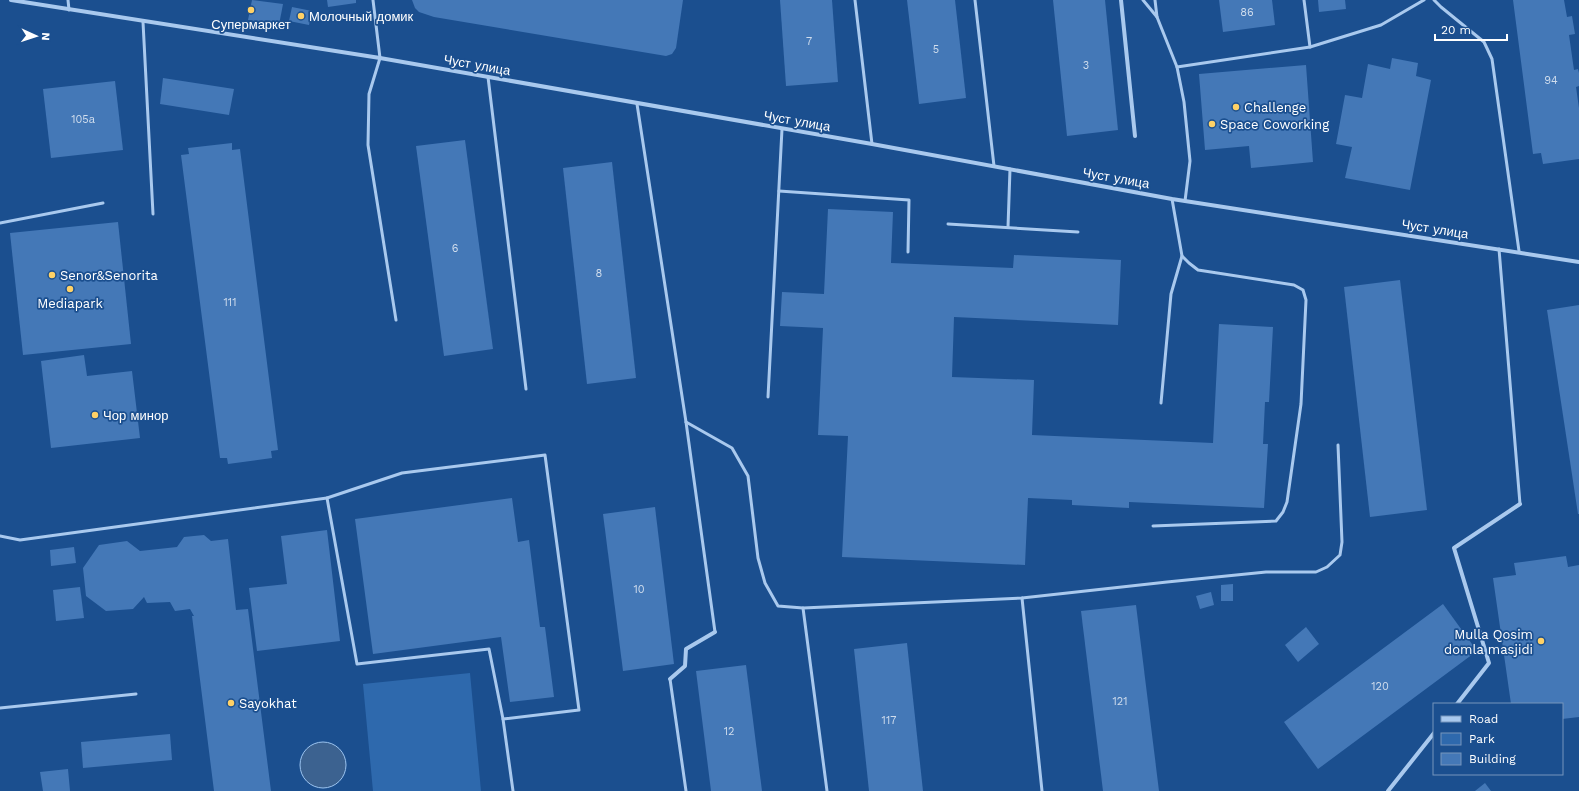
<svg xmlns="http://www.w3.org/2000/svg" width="1579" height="791" font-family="'Work Sans',sans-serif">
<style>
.green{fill:#2e69ad}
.water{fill:#3c6290;stroke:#9cc4f0}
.building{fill:#4478b7}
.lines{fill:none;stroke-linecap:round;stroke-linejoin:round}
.lane{stroke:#a9c9ee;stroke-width:3}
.street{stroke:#a9c9ee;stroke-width:4}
.poi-dot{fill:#ffd166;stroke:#1b4f8f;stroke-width:1.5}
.labels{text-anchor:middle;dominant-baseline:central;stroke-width:3.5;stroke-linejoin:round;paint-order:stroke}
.number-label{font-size:11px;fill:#d0dded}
.poi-label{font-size:13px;fill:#fff;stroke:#1b4f8f;text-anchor:start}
.street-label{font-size:13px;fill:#fff;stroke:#1b4f8f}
</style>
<rect width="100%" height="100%" fill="#1b4f8f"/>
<!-- green -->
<polygon class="green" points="470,673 481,791 373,791 363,684"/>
<!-- water -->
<circle class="water" cx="323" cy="765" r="23"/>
<!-- building -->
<g class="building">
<polygon points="252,0 283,4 279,25 248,20"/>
<polygon points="327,0 356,0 356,3 328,7"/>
<polygon points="412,0 683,0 676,48 672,54 666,56 434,17 419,12 415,8"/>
<polygon points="780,0 832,0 838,82 786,86"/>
<polygon points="907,0 955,0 966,98 919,104"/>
<polygon points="1053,0 1105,0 1118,130 1067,136"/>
<polygon points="1219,0 1272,0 1275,25 1223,32"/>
<polygon points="1318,0 1345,0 1346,9 1319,12"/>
<polygon points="1513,0 1564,0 1567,17 1572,16 1575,34 1569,35 1574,70 1578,69 1579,73 1579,86 1576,87 1579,108 1579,159 1543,164 1541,153 1533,154"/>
<polygon points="292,7 312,11 309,25 289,21"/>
<polygon points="1392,58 1418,63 1416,76 1431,80 1410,190 1345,178 1352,147 1336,144 1345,95 1362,98 1368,64 1390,69"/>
<polygon points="1306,65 1313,162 1251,168 1249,146 1205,150 1199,74"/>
<polygon points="163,78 234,89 229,115 160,104"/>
<polygon points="115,81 123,150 51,158 43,89"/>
<polygon points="465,140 493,349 444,356 416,146"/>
<polygon points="232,143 232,150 240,149 278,450 271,451 272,458 228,464 227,458 220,458 181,155 189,154 188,148"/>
<polygon points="612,162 636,378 587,384 563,168"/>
<polygon points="828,209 893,212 891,263 1013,268 1014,255 1121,260 1118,325 954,317 952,377 1034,380 1032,435 1213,443 1219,324 1273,327 1269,402 1265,402 1263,444 1268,444 1264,508 1129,502 1129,508 1072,505 1072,500 1028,498 1025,565 842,557 848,436 818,435 823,328 780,326 782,292 824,294"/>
<polygon points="118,222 131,344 23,355 10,233"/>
<polygon points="1400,280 1427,510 1370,517 1344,287"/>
<polygon points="1579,305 1579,514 1578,514 1547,310"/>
<polygon points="84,355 87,376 132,371 140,438 51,448 41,361"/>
<polygon points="512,498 518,542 529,540 540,627 545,627 554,697 510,702 501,637 373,654 355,519"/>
<polygon points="655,507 674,664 623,671 603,514"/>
<polygon points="327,530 340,641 257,651 249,588 287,584 281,536"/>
<polygon points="204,535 211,541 228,539 236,610 248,609 271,791 214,791 192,616 194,616 190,609 175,611 170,602 147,603 144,597 133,609 106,611 86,596 83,568 99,545 127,541 140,551 177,547 184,537"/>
<polygon points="74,547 76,563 51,566 50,550"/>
<polygon points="1566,556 1568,567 1579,565 1579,717 1562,719 1562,704 1511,704 1493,578 1516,575 1514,563"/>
<polygon points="1233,584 1233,601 1221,601 1221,585"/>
<polygon points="80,587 84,618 56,621 53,590"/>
<polygon points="1211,592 1214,605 1200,609 1196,596"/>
<polygon points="1443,604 1477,651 1318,769 1284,722"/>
<polygon points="1136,605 1159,791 1103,791 1081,611"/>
<polygon points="1306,627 1319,644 1298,662 1285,645"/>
<polygon points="907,643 923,791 869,791 854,649"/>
<polygon points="746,665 762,791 711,791 696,671"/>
<polygon points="170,734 172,760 83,768 81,742"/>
<polygon points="68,769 70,791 43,791 40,772"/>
<polygon points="1485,783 1491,791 1475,791"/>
</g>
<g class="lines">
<!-- lane -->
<g class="lane">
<polyline points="68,0 69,10"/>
<polyline points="373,0 380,58 369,94 368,145 396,320"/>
<polyline points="855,0 872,144"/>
<polyline points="975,0 994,166"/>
<polyline points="1143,0 1157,17"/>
<polyline points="1155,0 1157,17 1177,67 1184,102 1190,161 1185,201"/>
<polyline points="1304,0 1310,47"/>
<polyline points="1434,0 1441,7 1484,42 1492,59 1519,251"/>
<polyline points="143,22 153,214"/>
<polyline points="1177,67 1310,47 1381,25 1424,0"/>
<polyline points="488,77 526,389"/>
<polyline points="637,104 686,422 715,632"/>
<polyline points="779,191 909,200 908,252"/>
<polyline points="0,223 103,203"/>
<polyline points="948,224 1078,232"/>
<polyline points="1008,227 1010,169"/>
<polyline points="1499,249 1520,504"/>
<polyline points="768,397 782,129"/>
<polyline points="1161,403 1171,294 1182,256"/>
<polyline points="686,422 732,448 748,476 758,558 765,583 778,606 803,608"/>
<polyline points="327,498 402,473 545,455 579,710 503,719"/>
<polyline points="1153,526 1276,521 1283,512 1287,502 1301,404 1306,300 1303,290 1294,285 1198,270 1189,263 1182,256 1172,199"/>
<polyline points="0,536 20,540 327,498 357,664 489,649 503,719 513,791"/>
<polyline points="1022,598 1042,791"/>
<polyline points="670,679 686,791"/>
<polyline points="0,708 136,694"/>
<polyline points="827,791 803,608 1022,598 1167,582 1266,572 1316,572 1327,567 1340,555 1342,542 1338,445"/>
</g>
<!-- street -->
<g class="street">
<polyline points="11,0 380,58 872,144 1172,199 1579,262"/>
<polyline points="1121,0 1135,136"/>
<polyline points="670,679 685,666 686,649 715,632"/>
<polyline points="1457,704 1489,663 1454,548 1520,504"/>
<polyline points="1388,791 1434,733"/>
</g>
</g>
<!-- markers -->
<g class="poi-dot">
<circle cx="251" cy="10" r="4"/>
<circle cx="301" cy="16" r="4"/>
<circle cx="1236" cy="107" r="4"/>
<circle cx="1212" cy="124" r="4"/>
<circle cx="52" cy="275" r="4"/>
<circle cx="70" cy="289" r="4"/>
<circle cx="95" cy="415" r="4"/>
<circle cx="1541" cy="641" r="4"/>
<circle cx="231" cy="703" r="4"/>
</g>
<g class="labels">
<!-- number labels -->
<g class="number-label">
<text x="1247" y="12">86</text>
<text x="809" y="41">7</text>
<text x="936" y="49">5</text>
<text x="1086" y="65">3</text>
<text x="1551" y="80">94</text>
<text x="83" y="119">105а</text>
<text x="455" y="248">6</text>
<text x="599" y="273">8</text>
<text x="230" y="302">111</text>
<text x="639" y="589">10</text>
<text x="1380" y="686">120</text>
<text x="1120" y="701">121</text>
<text x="889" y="720">117</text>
<text x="729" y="731">12</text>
</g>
<!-- poi labels -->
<g class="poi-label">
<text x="309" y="16">Молочный домик</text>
<text x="251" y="24" text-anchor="middle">Супермаркет</text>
<text x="1244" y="107">Challenge</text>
<text x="1220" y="124">Space Coworking</text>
<text x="60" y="275">Senor&amp;Senorita</text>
<text x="70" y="303" text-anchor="middle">Mediapark</text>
<text x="103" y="415">Чор минор</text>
<text x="1533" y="634" text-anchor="end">Mulla Qosim<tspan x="1533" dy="15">domla masjidi</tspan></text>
<text x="239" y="703">Sayokhat</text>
</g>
<!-- street labels -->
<g class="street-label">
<text transform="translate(477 65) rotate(10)">Чуст улица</text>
<text transform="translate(797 121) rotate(10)">Чуст улица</text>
<text transform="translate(1116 178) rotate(10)">Чуст улица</text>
<text transform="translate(1435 229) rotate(9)">Чуст улица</text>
</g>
</g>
<!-- legend -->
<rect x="1433" y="703" width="130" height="72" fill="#1b4f8f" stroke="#7695bc"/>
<rect x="1441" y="716" width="20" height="6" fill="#a9c9ee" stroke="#7695bc"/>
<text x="1469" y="723" font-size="12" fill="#ffffff">Road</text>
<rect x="1441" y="733" width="20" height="12" fill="#2e69ad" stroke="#7695bc"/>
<text x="1469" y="743" font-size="12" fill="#ffffff">Park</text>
<rect x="1441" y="753" width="20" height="12" fill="#4478b7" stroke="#7695bc"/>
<text x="1469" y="763" font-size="12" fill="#ffffff">Building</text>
<!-- north arrow -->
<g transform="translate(36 36) rotate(93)" stroke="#1b4f8f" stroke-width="3" paint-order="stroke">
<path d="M0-3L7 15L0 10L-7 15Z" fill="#ffffff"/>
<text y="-6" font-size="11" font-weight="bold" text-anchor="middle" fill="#ffffff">N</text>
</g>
<!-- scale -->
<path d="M1435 34v6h72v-6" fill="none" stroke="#ffffff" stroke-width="2"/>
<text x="1441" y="34" font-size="12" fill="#ffffff" stroke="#1b4f8f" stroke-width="3" paint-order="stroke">20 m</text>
</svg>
